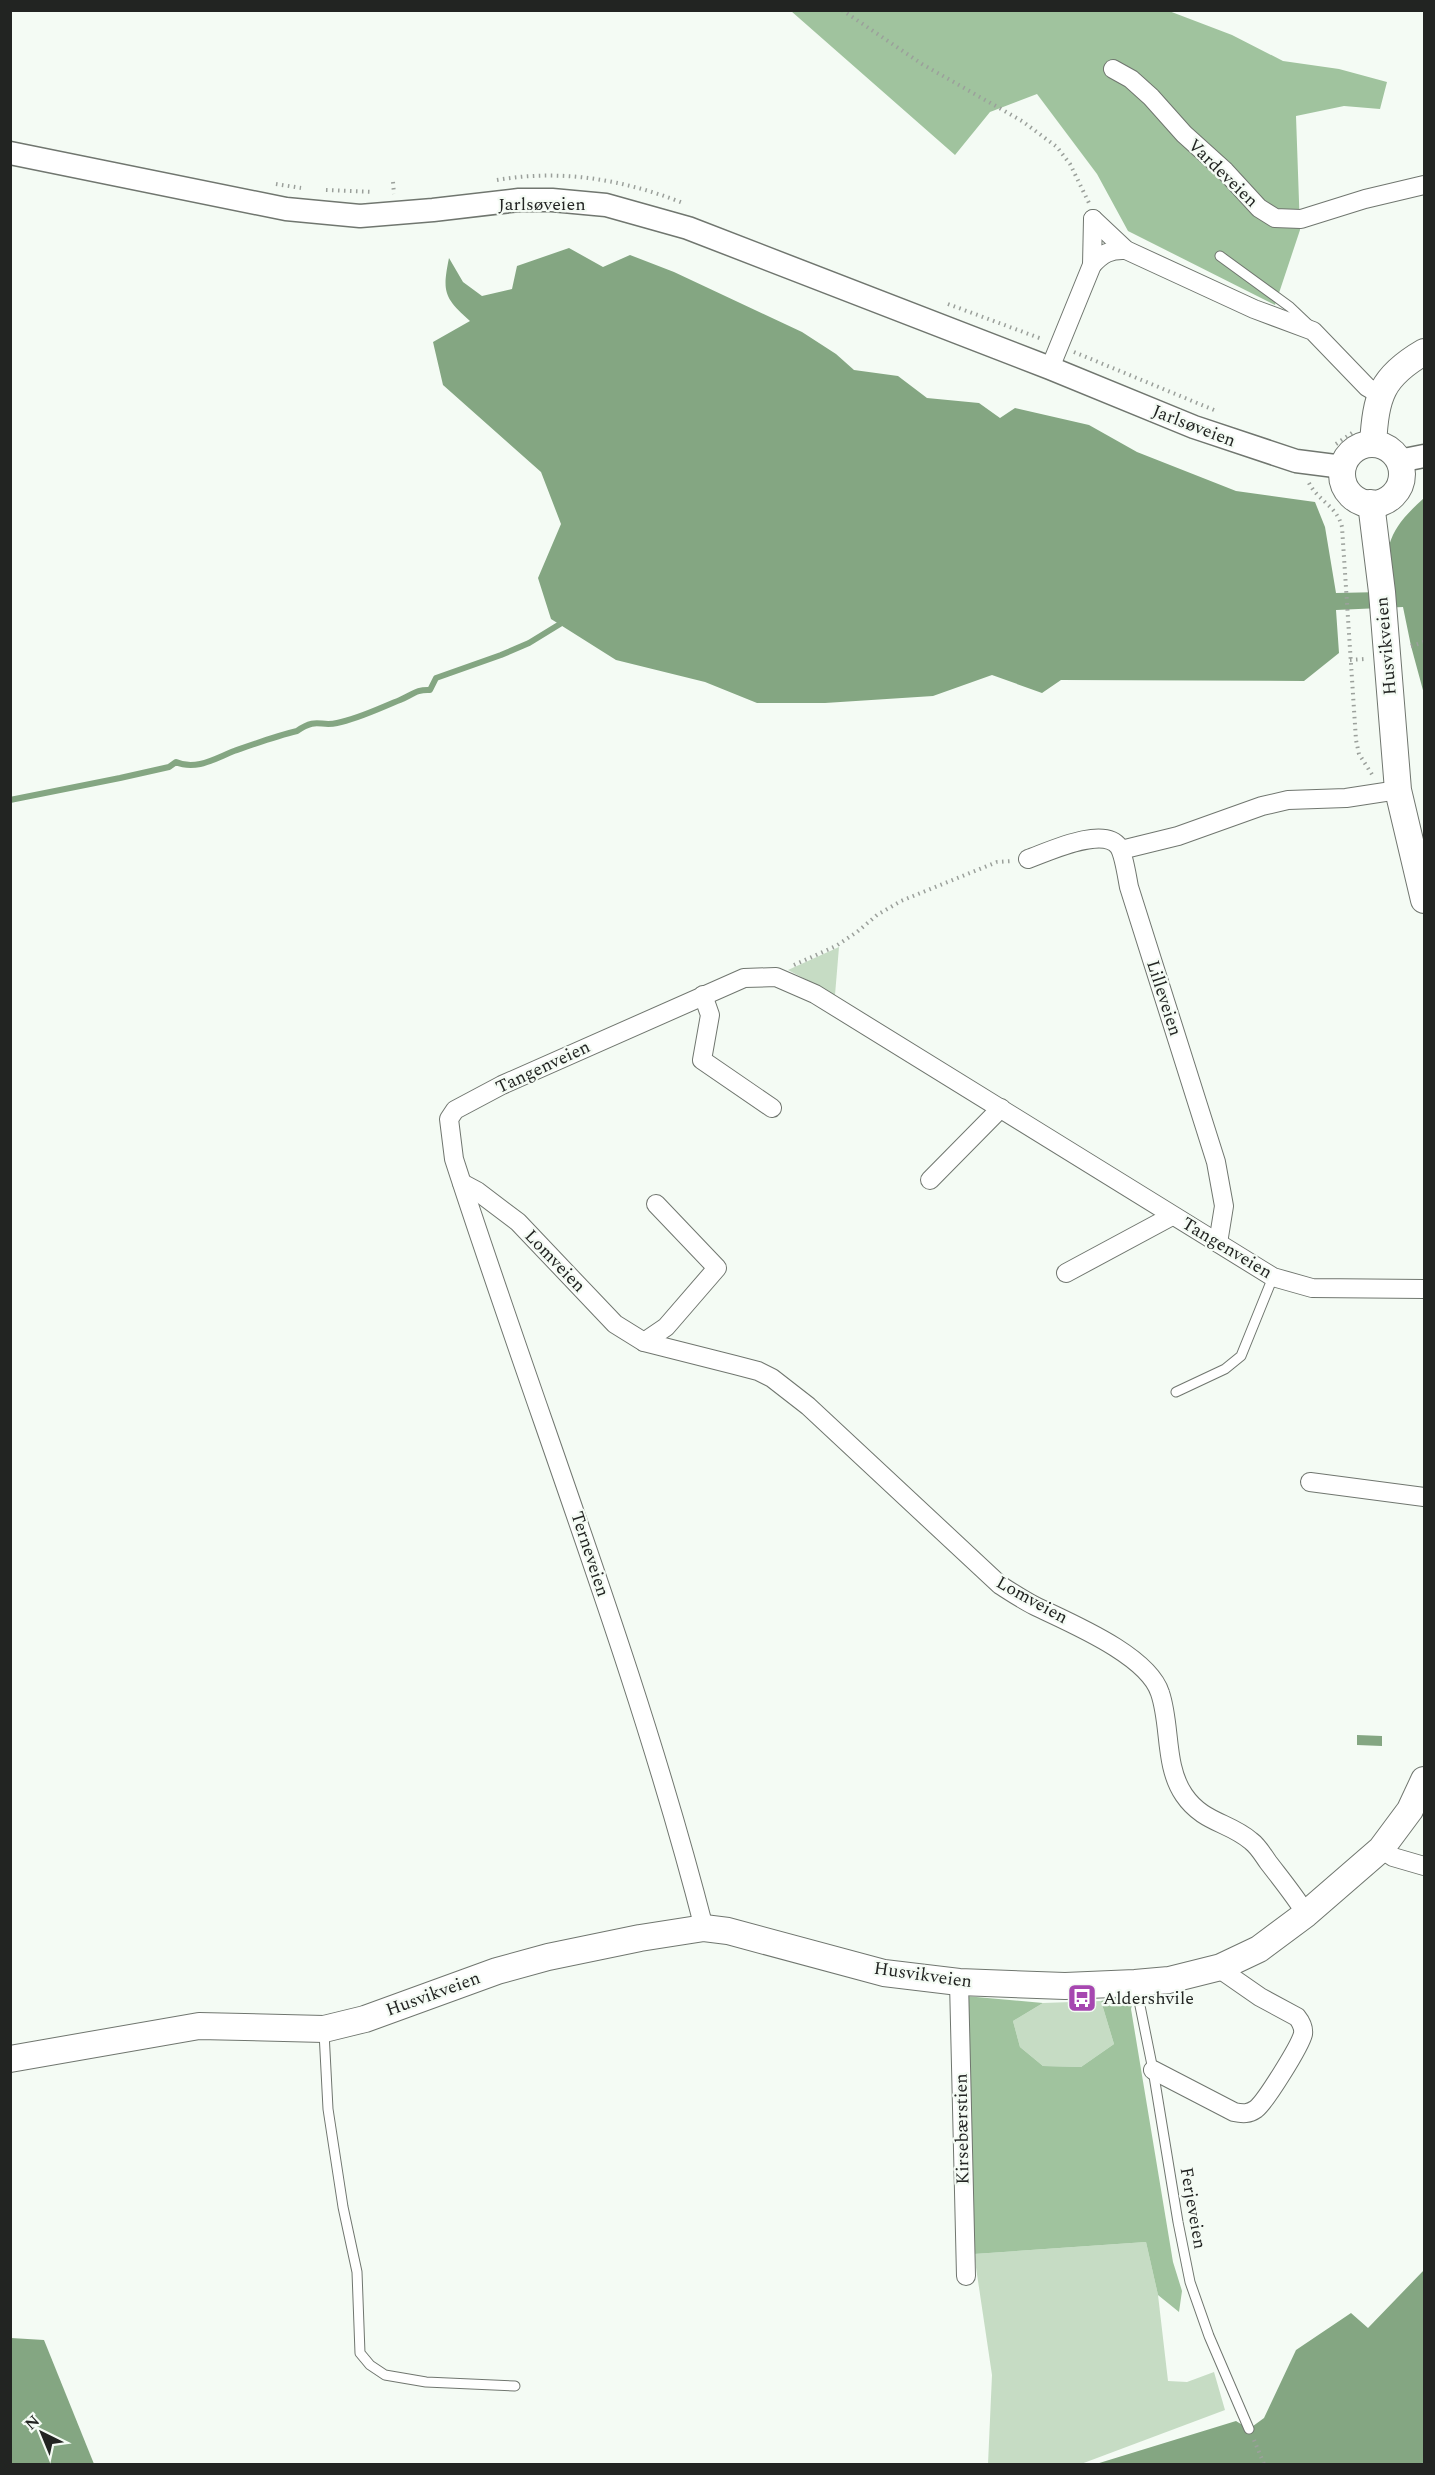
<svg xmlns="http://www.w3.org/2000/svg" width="1435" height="2475" font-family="Spectral,serif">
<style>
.green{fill:#c6dcc4}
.forest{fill:#a0c39e}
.water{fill:#84a682}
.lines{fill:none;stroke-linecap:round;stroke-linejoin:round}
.stream{stroke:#84a682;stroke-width:6}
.service-casing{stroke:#70766f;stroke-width:11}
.minor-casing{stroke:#70766f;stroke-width:20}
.tertiary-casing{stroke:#70766f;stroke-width:25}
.secondary-casing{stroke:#70766f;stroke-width:28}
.path{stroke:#9ba09b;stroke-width:4;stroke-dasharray:1.5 4.5;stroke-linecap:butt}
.service{stroke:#fff;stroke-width:9}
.minor{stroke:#fff;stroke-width:18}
.tertiary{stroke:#fff;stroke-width:22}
.secondary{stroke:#fff;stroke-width:26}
.labels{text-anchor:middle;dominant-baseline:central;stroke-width:4.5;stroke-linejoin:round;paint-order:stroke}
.street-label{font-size:18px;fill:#222422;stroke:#f4fbf4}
.poi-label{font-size:18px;fill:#222422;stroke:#f4fbf4;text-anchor:start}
</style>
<rect width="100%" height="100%" fill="#f4fbf4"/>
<!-- green -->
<g class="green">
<polygon points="839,947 835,995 788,970"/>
<polygon points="1101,2001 1114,2044 1081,2067 1043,2066 1020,2047 1013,2021 1043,2003"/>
<polygon points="1146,2242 1158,2295 1168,2381 1187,2382 1214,2372 1225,2410 1081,2464 988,2464 992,2375 974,2254"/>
</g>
<!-- forest -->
<g class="forest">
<polygon points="791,11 1169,11 1232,35 1283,61 1339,69 1387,82 1380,109 1344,106 1296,116 1300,230 1275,305 1128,231 1097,174 1037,94 990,112 955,155"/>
<polygon points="1135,1992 1131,2009 1173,2262 1182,2291 1179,2312 1158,2295 1146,2242 974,2254 965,1996 1043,2003 1013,2021 1020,2047 1043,2066 1081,2067 1114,2044 1101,2001"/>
</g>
<!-- water -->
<g class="water">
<path d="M569,248l34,19 27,-12 44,17 128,60 34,22 18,16 44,6 29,22 52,5 21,15 15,-10 74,17 48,27 99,39 79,11 10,25 11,66 46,-1c6,-48 4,-60 42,-94v196l-13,-48 -8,-39 -67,3 3,43 -35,28 -243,-1 -19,13 -50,-18 -59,21 -108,7h-68l-52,-21 -89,-22 -65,-41 -13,-41 23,-54 -20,-52 -98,-87 -10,-43 37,-21c-26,-23 -28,-29 -21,-63l14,24 19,14 30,-7 5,-23z"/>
<polygon points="1357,1735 1382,1736 1382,1746 1357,1745"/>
<polygon points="1424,2270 1424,2464 1096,2464 1236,2421 1249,2429 1264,2418 1296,2350 1351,2313 1368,2328"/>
<polygon points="11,2338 44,2340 94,2464 11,2464"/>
</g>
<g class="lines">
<!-- stream -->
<path class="stream" d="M10,800l110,-22 49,-11 7,-5c20,9 40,-4 58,-11 20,-7 42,-15 63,-20 20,-14 23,-4 40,-8 21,-4 43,-15 63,-23 12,-5 17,-11 30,-10l6,-12 65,-23 28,-12 31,-19"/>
<!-- service casing -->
<g class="service-casing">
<g id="service">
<polyline points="1220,256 1290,307 1310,326"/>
<polyline points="1176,1392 1225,1369 1241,1356 1273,1277"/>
<polyline points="1136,1986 1153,2070 1178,2222 1190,2282 1209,2336 1249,2429"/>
<polyline points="324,2032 328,2109 343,2207 357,2272 360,2353 370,2365 385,2375 426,2382 515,2386"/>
</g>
</g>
<!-- minor casing -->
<g class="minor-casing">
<g id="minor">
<polyline points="1113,69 1131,79 1151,97 1184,134 1225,171 1259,208 1275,218 1301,219 1365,199 1424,185"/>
<polyline points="1093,219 1126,250 1254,309 1313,331 1367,387 1379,394"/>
<path d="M1093,219l-1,46c10,-11 18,-16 34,-15"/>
<polyline points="1050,368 1092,265"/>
<polyline points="1121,850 1178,836 1262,806 1288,800 1346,798 1398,790"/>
<path d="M1028,859c20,-7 76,-34 91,-12 5,8 8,30 10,40l87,275 8,44 -6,37"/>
<polyline points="703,995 710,1015 702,1060 772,1108"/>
<polyline points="930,1180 1001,1108"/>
<path d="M462,1183l15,8 41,31 97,102 29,18 91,23 23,6 14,7 36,28 192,179c11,7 23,15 35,21 35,17 113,49 125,87 11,32 4,73 24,102 19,28 45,27 67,46 7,5 12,14 17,21 13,17 27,34 38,52"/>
<polyline points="1066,1273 1172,1216"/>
<polyline points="644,1342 666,1327 717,1268 656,1204"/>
<polyline points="1310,1482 1424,1497"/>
<polyline points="1381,1849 1393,1857 1424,1866"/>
<path d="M704,1928c-67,-261 -167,-512 -250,-769l-5,-40 6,-9 47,-25 242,-107 32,-1 39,17 458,283 39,11 112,1"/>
<polyline points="959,1982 966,2276"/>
<path d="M1153,2070l81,42c9,2 15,2 22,-3 10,-8 44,-63 47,-75 1,-7 -2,-12 -6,-17l-37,-20 -36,-25 -3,-5"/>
</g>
</g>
<!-- tertiary casing -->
<g class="tertiary-casing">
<g id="tertiary">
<polyline points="10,153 286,209 360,216 433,210 519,200 552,200 606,205 688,228 1050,368 1194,427 1296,461 1343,467"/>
<polyline points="1399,461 1424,456"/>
</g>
</g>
<!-- secondary casing -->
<g class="secondary-casing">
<g id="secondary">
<path d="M1373,444c3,-48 8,-67 51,-92"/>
<circle cx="1372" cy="474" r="30"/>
<polyline points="1371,503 1382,592 1398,790 1424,900"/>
<polyline points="10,2059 199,2026 324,2029 365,2019 497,1971 548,1957 640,1938 704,1928 728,1931 884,1973 959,1982 1065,1986 1135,1983 1169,1980 1221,1967 1259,1949 1306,1914 1381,1849 1410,1810 1424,1780"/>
</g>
</g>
<!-- path -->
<g class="path">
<polyline points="842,10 922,64 1022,121 1057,147 1070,164 1089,203"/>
<path d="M497,180c64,-11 125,-1 186,23"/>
<polyline points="393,182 394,194"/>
<polyline points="276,184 301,188"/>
<polyline points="326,190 373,192"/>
<polyline points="948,304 1042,339"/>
<polyline points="1074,352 1214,410"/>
<polyline points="1336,444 1352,433"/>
<path d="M1309,483c9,18 28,23 33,44l14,213 3,14 14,22"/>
<polyline points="1411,646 1424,642"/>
<polyline points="1350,660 1365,659"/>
<polyline points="794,965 836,946 857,932 877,915 901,901 997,862 1012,861"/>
<polyline points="1254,2440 1264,2464"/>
</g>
<!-- service -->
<use href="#service" class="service"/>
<!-- minor -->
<use href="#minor" class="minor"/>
<!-- tertiary -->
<use href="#tertiary" class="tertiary"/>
<!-- secondary -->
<use href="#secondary" class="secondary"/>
</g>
<!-- icons -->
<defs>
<g id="bus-square" transform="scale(1.5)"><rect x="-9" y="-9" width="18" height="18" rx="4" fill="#a647b0" stroke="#f4fbf4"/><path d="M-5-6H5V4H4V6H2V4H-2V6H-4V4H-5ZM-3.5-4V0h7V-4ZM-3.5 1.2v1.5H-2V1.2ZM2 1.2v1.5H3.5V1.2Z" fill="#fff"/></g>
</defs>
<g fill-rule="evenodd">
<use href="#bus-square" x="1082" y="1998"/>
</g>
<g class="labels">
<!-- street labels -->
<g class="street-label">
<text transform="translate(1223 173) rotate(44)">Vardeveien</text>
<text x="542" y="204">Jarlsøveien</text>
<text transform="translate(1194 426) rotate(21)">Jarlsøveien</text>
<text transform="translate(1386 646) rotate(-95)">Husvikveien</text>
<text transform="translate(1164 998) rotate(72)">Lilleveien</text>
<text transform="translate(543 1067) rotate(-25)">Tangenveien</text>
<text transform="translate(1227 1248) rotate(31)">Tangenveien</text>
<text transform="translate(555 1261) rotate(46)">Lomveien</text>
<text transform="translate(590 1554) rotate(72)">Terneveien</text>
<text transform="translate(1032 1600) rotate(29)">Lomveien</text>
<text transform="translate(923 1975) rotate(8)">Husvikveien</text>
<text transform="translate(433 1994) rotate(-20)">Husvikveien</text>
<text transform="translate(962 2129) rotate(-91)">Kirsebærstien</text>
<text transform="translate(1193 2208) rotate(80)">Ferjeveien</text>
</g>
<!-- poi labels -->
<g class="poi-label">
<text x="1103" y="1998">Aldershvile</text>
</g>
</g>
<!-- border -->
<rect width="1435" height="2475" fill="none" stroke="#222422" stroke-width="24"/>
<!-- north arrow -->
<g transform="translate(42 2433) rotate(317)" stroke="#f4fbf4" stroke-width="4.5" paint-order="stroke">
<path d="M0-4.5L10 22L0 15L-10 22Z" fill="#222422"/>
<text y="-9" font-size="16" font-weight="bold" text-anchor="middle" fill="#222422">N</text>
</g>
</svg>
